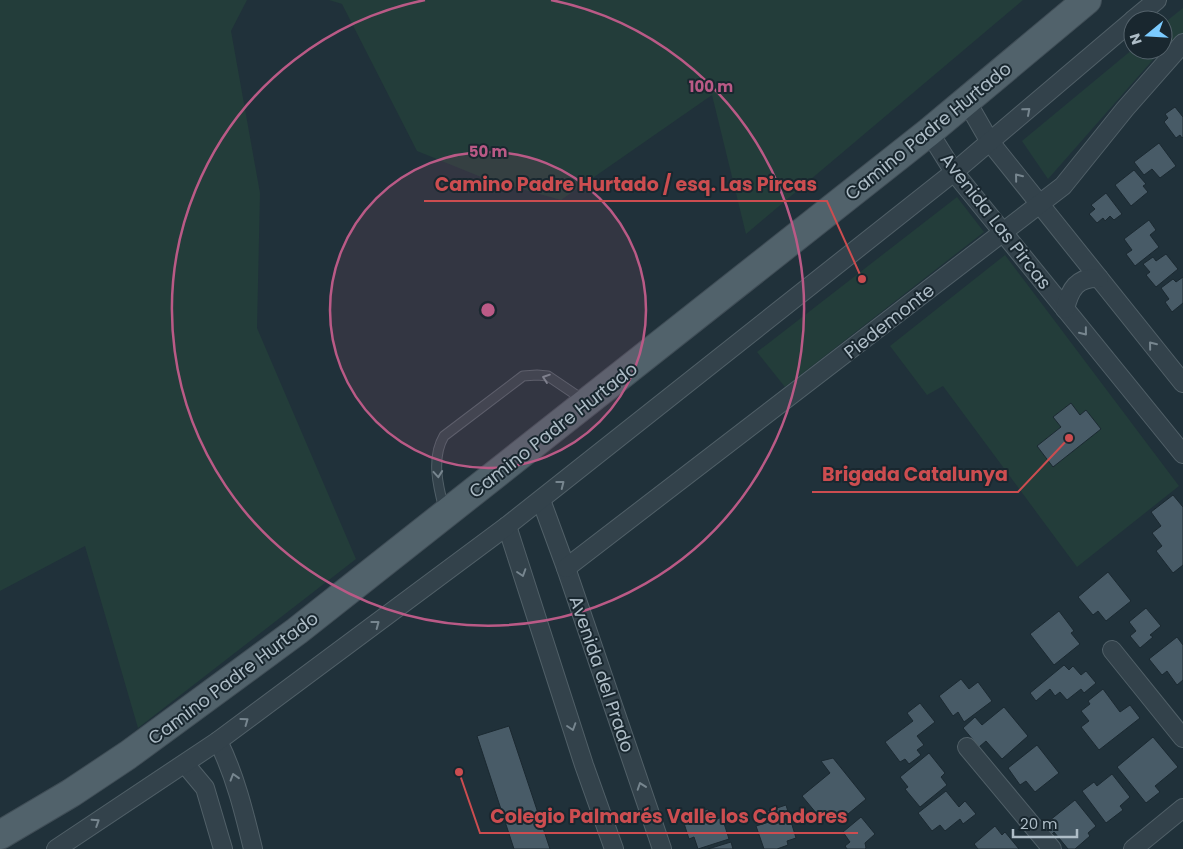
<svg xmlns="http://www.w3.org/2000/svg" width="1183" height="849" font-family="Poppins,sans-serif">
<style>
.green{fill:#233d3a}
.building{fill:#485b67;stroke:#1b2931}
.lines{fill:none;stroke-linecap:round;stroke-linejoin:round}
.lane-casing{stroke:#516068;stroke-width:11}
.street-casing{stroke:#516068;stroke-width:20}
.primary-casing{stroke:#404e57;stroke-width:30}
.lane{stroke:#33424b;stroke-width:9}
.street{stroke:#33424b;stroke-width:18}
.primary{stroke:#51626b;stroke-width:28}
.oneway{stroke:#77868f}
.ring{fill:none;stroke:#ba5a86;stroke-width:2.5}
.labels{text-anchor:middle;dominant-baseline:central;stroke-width:4;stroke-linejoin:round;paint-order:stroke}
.street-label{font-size:18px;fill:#aebdc7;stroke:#19272f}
.centre{fill:#ba5a86;stroke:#19272f;stroke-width:2.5}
.ring-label{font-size:15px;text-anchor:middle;font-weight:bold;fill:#ba5a86;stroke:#19272f;stroke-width:4;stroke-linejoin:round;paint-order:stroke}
.leader{fill:none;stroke:#cc4d50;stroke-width:2}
.callout-dot{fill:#cc4d50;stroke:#19272f;stroke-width:2}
.callout-label{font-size:19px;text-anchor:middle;font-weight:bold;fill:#cc4d50;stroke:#19272f;stroke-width:4;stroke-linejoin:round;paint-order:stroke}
</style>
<rect width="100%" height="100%" fill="#20313a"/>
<!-- green -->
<g class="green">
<polygon points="0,0 247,0 231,31 260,193 257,328 356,559 138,728 85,546 0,591"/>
<polygon points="329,0 1023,0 746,234 712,95 561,200 486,179 417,151 342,4"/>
<polygon points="1183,8 1183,33 1158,54 1048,179 1022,141 1133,49 1163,50 1163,24"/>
<polygon points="957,197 984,232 785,387 757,352"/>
<polygon points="1005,255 1179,486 1077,567 943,386 927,395 890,346"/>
</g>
<!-- building -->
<g class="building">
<polygon points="1175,107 1183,117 1183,137 1182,138 1180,135 1176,138 1164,122 1168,118 1165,114"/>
<polygon points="1159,143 1176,166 1160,178 1152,169 1144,175 1134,162"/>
<polygon points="1134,170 1146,184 1143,186 1148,192 1131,206 1115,185"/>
<polygon points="1106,193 1122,214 1114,220 1110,216 1105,221 1103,218 1097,223 1089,214 1095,209 1091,205"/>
<polygon points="1149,220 1156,230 1150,235 1159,247 1135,266 1126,254 1132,250 1124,239"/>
<polygon points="1166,254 1178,269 1156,287 1146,275 1150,272 1143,264 1153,257 1156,261"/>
<polygon points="1183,277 1183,303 1172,312 1165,302 1169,299 1161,288 1173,279 1176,282"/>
<polygon points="1071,403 1080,415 1086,410 1101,429 1053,467 1037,446 1061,427 1053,417"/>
<polygon points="1173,495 1183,507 1183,565 1173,573 1156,551 1162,546 1152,533 1161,526 1151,512"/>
<polygon points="1108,572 1131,601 1106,621 1098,611 1093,615 1078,597"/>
<polygon points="1146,608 1161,626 1150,635 1153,637 1140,648 1130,636 1136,631 1129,622"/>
<polygon points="1059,611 1074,631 1071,633 1080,644 1054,665 1030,634"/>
<polygon points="1177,637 1183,645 1183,680 1177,685 1167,671 1162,675 1149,659"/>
<polygon points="1064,665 1069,670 1073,666 1081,675 1086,671 1096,683 1084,693 1081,689 1067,700 1060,692 1055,696 1050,689 1036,701 1030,693"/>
<polygon points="961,679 969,689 978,682 992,701 964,722 958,712 953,716 939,696"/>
<polygon points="1103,689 1120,712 1130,705 1140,718 1099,750 1081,727 1089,721 1081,711 1090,704 1088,701"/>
<polygon points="920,703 935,722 917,736 924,745 917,750 921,755 909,764 905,759 900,762 885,742 913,721 907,713"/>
<polygon points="1004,707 1028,736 1002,759 986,741 979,747 963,728 975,717 982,725"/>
<polygon points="509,726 550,849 514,849 477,736"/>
<polygon points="1153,737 1178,767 1155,786 1160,792 1146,803 1117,767"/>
<polygon points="1037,745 1059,773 1035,792 1026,781 1020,785 1008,768"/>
<polygon points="929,753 945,773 941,777 947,785 920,807 905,789 908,787 900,777"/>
<polygon points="833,758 866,799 842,819 838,815 830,822 821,811 817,814 802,796 830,773 821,761"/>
<polygon points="1112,774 1130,797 1120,806 1123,810 1106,823 1082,791 1094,782 1097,786"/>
<polygon points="946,791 959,807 965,801 976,814 963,824 960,819 945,831 940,825 932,831 918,813"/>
<polygon points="1075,800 1096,826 1088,833 1090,836 1075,849 1068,849 1054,832 1052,834 1044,825"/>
<polygon points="786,805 796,838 787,841 788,845 777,849 764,849 756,826 769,822 765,812"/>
<polygon points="708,809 712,821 722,817 729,839 698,849 694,837 689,839 682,817"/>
<polygon points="861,817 875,834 865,843 866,848 865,849 847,849 845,846 850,842 843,832"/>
<polygon points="995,826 1002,835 1005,832 1019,849 978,849 974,844"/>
<polygon points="731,842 733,849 708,849"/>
</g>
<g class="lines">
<!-- lane casing -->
<g class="lane-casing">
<path id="lane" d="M444,509c-6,-23 -13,-51 0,-73l79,-60 14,-1 11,1 37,25"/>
</g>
<!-- street casing -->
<g class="street-casing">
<g id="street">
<polyline points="1133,20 1157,0"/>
<polyline points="967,102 990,142 1183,383"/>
<polyline points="929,132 954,172 1183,454"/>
<path d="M1065,309c5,-20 12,-32 34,-31"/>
<polyline points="541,500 566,568 662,849"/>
<polyline points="507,526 584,765 614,849"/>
<polyline points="566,568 1063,186 1125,109 1183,43"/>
<polyline points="1112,650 1183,738"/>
<path d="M218,741c17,34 26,71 35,108"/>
<polyline points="967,747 1052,849"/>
<polyline points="185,764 205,788 223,849"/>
<polyline points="56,849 218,741 507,526 954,172 1133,20"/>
<polyline points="1133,849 1183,808"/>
</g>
</g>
<!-- primary casing -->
<g class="primary-casing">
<polyline id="primary" points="0,835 71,793 128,755 297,631 929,132 1087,0"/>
</g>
<!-- lane -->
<use href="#lane" class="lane"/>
<!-- street -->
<use href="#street" class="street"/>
<!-- primary -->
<use href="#primary" class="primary"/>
</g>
<!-- one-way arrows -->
<defs><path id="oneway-chevron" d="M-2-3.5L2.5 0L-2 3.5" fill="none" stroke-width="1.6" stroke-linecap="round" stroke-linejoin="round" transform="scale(1.25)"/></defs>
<g class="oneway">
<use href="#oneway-chevron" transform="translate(1027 111) rotate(-41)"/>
<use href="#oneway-chevron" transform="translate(1018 177) rotate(-129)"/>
<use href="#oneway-chevron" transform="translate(1084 332) rotate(51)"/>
<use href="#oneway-chevron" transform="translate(1152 345) rotate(-129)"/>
<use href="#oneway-chevron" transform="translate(546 378) rotate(-161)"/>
<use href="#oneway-chevron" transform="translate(438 474) rotate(85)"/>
<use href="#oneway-chevron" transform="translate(561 484) rotate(-38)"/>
<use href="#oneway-chevron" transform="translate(522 573) rotate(72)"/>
<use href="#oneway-chevron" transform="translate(376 624) rotate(-37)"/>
<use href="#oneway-chevron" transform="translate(245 721) rotate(-36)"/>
<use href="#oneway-chevron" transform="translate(572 727) rotate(72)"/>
<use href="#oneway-chevron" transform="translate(234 777) rotate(-107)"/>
<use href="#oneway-chevron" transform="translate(641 786) rotate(-109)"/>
<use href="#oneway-chevron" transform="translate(96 822) rotate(-33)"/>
</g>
<!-- distance rings -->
<circle cx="488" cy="310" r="158" fill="#ba5a86" fill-opacity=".12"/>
<g class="ring">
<circle cx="488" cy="310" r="158"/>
<path d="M551 0A316 316 0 1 1 425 0"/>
</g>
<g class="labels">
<!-- street labels -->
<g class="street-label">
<text transform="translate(928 131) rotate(-39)">Camino Padre Hurtado</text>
<text transform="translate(996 221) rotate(52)">Avenida Las Pircas</text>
<text transform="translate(889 321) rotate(-38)">Piedemonte</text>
<text transform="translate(553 430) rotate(-38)">Camino Padre Hurtado</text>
<text transform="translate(602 674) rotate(71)">Avenida del Prado</text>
<text transform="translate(233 678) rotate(-37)">Camino Padre Hurtado</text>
</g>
</g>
<circle cx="488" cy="310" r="8" class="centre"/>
<g class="ring-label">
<text x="711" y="92">100 m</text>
<text x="488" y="157">50 m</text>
</g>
<!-- callouts -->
<path class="leader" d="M862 279L827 201H424M1069 438L1018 492H812M459 772L480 833H858"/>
<g class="callout-dot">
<circle cx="862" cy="279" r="5"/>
<circle cx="1069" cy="438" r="5"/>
<circle cx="459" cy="772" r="5"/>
</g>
<g class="callout-label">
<text x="626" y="191">Camino Padre Hurtado / esq. Las Pircas</text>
<text x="915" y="481">Brigada Catalunya</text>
<text x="669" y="823">Colegio Palmarés Valle los Cóndores</text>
</g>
<!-- north arrow -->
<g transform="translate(1148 35) rotate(252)"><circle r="24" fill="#19272f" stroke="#55636c"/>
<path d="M0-4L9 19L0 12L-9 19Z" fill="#7bcbff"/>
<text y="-8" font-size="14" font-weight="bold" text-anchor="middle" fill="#aebdc7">N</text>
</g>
<!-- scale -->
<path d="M1013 829v8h64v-8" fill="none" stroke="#aebdc7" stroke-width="2.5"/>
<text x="1020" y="829" font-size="15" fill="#aebdc7" stroke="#19272f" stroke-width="4" paint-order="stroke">20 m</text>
</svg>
